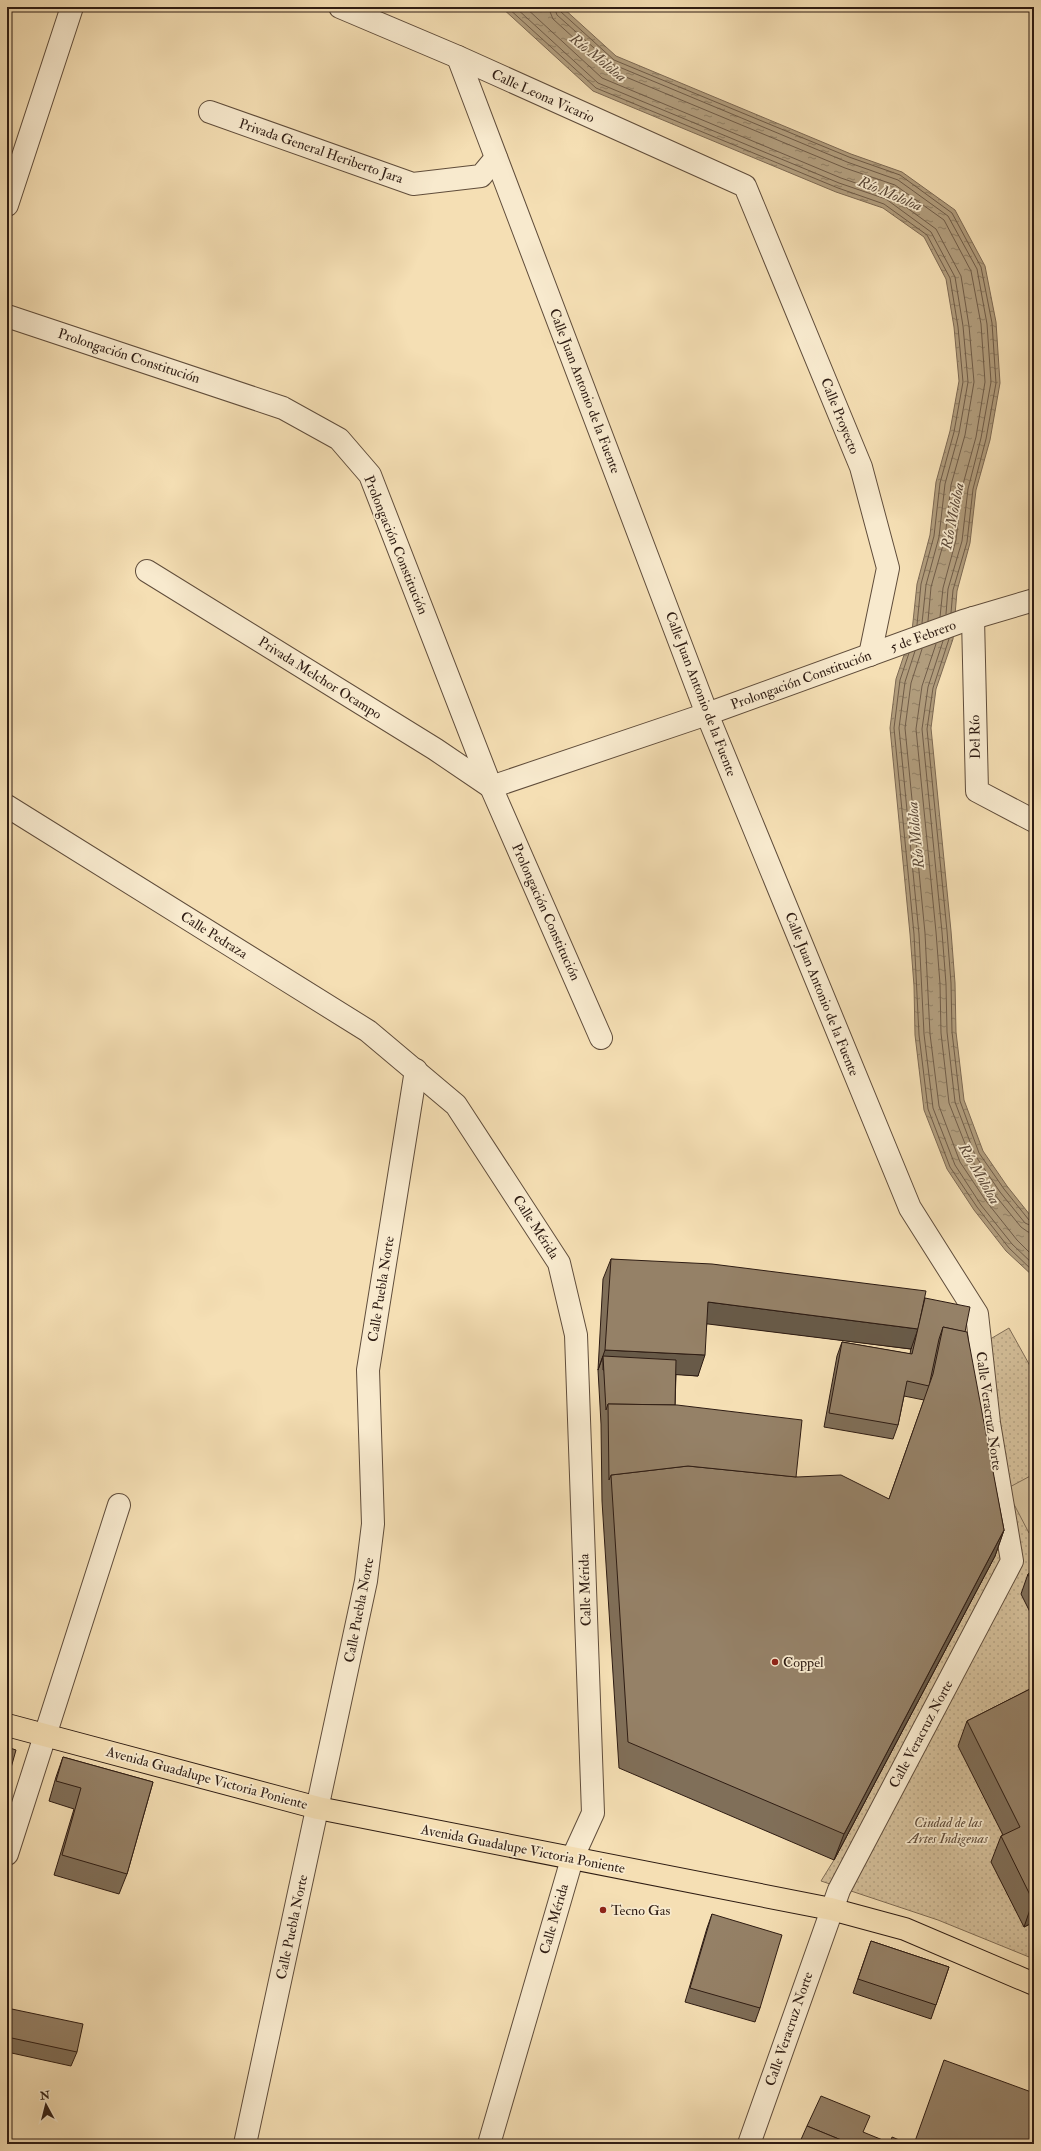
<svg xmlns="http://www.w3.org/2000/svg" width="1041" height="2151" font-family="'IM FELL Double Pica',serif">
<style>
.grass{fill:url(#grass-dots);stroke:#806d56}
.garden{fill:#d3be99;stroke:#806d56}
.water{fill:url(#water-ripples);stroke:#7d6953}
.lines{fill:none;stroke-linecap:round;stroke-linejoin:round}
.shore{stroke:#705c48;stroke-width:1}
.minor-casing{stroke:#604d3b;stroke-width:24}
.major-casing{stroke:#2e1c13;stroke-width:24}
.minor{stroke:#f8eace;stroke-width:22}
.major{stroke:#f5dfb4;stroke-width:22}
.wall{fill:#806f59;stroke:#2e1c13;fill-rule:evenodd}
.shaded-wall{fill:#685a48;stroke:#2e1c13}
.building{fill:#958167;stroke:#2e1c13}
.poi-dot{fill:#8f2418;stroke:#f8eace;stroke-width:1.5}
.labels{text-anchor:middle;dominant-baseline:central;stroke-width:3.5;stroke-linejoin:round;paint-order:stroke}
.street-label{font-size:14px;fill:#2e1c13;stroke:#f8eace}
.poi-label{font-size:14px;fill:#2e1c13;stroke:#f8eace;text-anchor:start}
.park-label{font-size:14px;font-style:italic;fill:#604d3b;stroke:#f8eace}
.water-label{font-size:15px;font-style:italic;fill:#5c4938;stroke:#f8eace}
</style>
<defs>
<pattern id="grass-dots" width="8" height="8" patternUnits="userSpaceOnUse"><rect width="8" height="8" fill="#d3be99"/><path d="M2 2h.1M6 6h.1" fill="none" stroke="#b5a383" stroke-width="1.8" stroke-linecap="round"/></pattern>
<pattern id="water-ripples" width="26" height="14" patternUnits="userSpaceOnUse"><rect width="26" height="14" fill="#b19d7d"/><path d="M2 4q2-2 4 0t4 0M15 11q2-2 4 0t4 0" fill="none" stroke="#907f65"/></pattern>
</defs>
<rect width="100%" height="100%" fill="#f5dfb4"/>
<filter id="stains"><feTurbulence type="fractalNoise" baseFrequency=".005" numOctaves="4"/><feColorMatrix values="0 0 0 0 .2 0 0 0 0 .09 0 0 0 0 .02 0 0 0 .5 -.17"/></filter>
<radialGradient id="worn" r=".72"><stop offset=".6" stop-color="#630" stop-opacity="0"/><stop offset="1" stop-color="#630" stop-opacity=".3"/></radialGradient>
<!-- grass -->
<polygon class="grass" points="1009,1328 1034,1373 1034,1959 938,1920 821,1881 834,1860 995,1556 958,1358"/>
<!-- garden -->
<polygon class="garden" points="1034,1474 1034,1530 1029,1533 1006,1489"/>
<!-- water -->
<polygon class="water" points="501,7 562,7 616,56 851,154 902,172 955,210 985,266 996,322 1000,383 990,440 976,490 970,543 957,591 953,639 936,689 931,728 951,931 955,983 956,1032 964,1100 983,1151 1007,1186 1034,1220 1034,1277 1006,1251 974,1210 947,1169 924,1110 915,1035 914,986 910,934 890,728 896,679 912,631 917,584 930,535 936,482 950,431 959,381 954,327 946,279 924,237 883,208 836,192 593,91"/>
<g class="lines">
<!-- shore -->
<g class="shore">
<polyline points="507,7 596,88 838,188 884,204 927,235 950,278 958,327 963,382 954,432 940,483 934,536 921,584 917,625"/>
<polyline points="515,7 598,83 839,183 886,199 931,232 955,277 963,326 968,382 959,433 945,484 939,537 926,585 922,623"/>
<polyline points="525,7 602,78 841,178 888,194 936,229 961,276 969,326 974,382 965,435 951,485 945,538 931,587 928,621"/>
<polyline points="548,7 553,19 609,70 845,168 895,185 944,220 971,271 981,324 985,382 976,437 962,488 956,540 943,588 940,617"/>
<polyline points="554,7 557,15 612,64 847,162 898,180 948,216 977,269 987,324 991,382 981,438 968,489 962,541 948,589 946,614"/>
<polyline points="559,7 561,12 614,60 849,157 900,175 952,213 981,267 992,323 996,383 986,439 973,489 967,542 953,590 951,613"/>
<polyline points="949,639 933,688 927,729 947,931 951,983 952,1032 960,1101 979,1153 1004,1189 1029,1220 1034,1222"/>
<polyline points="943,641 928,687 922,729 942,932 946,984 947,1032 955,1102 975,1155 1000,1192 1025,1223 1034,1227"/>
<polyline points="936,644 922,686 916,729 936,932 940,984 941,1033 949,1103 971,1159 995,1195 1021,1227 1028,1232 1034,1233"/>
<polyline points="922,649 911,683 905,728 925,933 930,1034 939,1106 960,1162 986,1201 1017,1240 1034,1257"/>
<polyline points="915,651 905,682 899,728 919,934 924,1034 933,1108 955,1165 981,1205 1012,1244 1034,1265"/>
<polyline points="909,653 900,680 894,728 914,934 919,1035 928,1109 950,1167 977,1207 1009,1248 1034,1272"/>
</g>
<!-- minor casing -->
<g class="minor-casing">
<g id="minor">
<polyline points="340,7 458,57 745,186 861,467 888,568 870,655"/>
<polyline points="458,57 707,714 910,1208 977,1314 989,1423 1012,1561 839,1890 749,2144"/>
<polyline points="210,112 413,184 481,176 496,158"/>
<polyline points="7,205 72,7"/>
<polyline points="7,316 283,408 339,439 370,475 491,787 601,1038"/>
<polyline points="147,571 435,749 491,787 707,714 963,621 1034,600"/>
<polyline points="973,618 977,791 1034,821"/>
<polyline points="7,806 368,1031 456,1105 559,1263 576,1335 593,1813 572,1859 489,2144"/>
<polyline points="7,1854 119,1505"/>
<polyline points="245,2144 366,1581 373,1524 368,1370 416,1070"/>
</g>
</g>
<!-- major casing -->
<g class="major-casing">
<polyline id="major" points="7,1725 318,1808 831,1909 905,1929 1034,1984"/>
</g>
<!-- minor -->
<use href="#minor" class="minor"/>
<!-- major -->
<use href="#major" class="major"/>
</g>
<!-- wall -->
<g class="wall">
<path d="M611,1259l314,39 40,34 39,198 -9,26 -161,304 -215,-92 -17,-267 -1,-77 -3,-54 5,-91zM707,1323l204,26v-1l-1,6 -68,-12 -5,14 -13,71 69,12 5,-14 6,-29 20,4 -35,99 -93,-22 -121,-72 1,-31 22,2z"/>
<polygon points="1034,1571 1034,1620 1021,1594 1028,1574"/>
<polygon points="1034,1687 1034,1922 1024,1927 991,1862 1001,1836 1003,1835 958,1746 967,1721"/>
<polygon points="63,1757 153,1782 127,1874 119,1894 54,1875 74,1809 49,1801 56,1777"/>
<polygon points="712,1914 760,2008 755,2022 685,2002 707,1928"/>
<polygon points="871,1941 949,1967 931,2019 853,1993"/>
<polygon points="7,2008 77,2052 71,2066 7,2052"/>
</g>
<!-- shaded-wall -->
<g class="shaded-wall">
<polygon points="708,1302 918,1329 911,1349 700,1323"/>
<polygon points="605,1350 705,1355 698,1376 603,1370 603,1356 598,1370"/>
<polygon points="1004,1530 995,1556 834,1860 844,1834"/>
<polygon points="1033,1901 1034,1901 1034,1922 1024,1927"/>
</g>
<!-- building -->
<g class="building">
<polygon points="611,1259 712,1264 926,1291 918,1329 708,1302 705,1355 605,1350"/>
<polygon points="925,1298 970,1307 965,1332 943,1327 939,1339 929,1386 907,1381 898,1425 829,1413 842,1342 912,1354"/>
<polygon points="943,1327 967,1332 1004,1530 844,1834 628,1742 611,1475 688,1466 797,1477 841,1475 889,1499 933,1374"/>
<polygon points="603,1356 676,1360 675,1405 608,1404 606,1410"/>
<polygon points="608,1404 677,1405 802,1420 796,1477 688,1466 611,1475 609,1480"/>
<polygon points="1034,1571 1034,1586 1028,1574"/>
<polygon points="1034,1687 1034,1901 1033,1901 1001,1836 1020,1827 967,1721"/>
<polygon points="7,1747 16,1750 7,1782"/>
<polygon points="63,1757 153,1782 127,1874 62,1855 81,1788 56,1781"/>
<polygon points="712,1914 782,1935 760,2008 690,1988"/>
<polygon points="871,1941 949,1967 936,2005 858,1979"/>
<polygon points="7,2008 83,2024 77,2052 7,2037"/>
<polygon points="944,2060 1034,2093 1034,2144 914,2144"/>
<polygon points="821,2096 870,2116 863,2132 890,2143 890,2144 851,2144 807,2126"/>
<polygon points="807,2126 851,2144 799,2144"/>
<polygon points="892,2137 909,2144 890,2144"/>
</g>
<!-- markers -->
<g class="poi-dot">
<circle cx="775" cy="1662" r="4"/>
<circle cx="603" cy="1910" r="4"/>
</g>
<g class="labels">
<!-- street labels -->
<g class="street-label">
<text transform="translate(543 96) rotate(24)">Calle Leona Vicario</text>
<text transform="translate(321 151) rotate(19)">Privada General Heriberto Jara</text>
<text transform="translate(129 356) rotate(18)">Prolongación Constitución</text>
<text transform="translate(585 391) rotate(69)">Calle Juan Antonio de la Fuente</text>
<text transform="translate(840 416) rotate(68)">Calle Proyecto</text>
<text transform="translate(396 545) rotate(68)">Prolongación Constitución</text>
<text transform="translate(923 636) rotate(-20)">5 de Febrero</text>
<text transform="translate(320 678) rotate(32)">Privada Melchor Ocampo</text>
<text transform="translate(801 680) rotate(-20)">Prolongación Constitución</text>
<text transform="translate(701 694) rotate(69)">Calle Juan Antonio de la Fuente</text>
<text transform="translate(975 737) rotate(-91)">Del Río</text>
<text transform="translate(546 912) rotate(66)">Prolongación Constitución</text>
<text transform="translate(214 935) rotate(32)">Calle Pedraza</text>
<text transform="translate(822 994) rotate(68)">Calle Juan Antonio de la Fuente</text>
<text transform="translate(536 1227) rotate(57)">Calle Mérida</text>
<text transform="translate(381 1289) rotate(-81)">Calle Puebla Norte</text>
<text transform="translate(989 1411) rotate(82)">Calle Veracruz Norte</text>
<text transform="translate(585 1590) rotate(-92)">Calle Mérida</text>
<text transform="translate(359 1610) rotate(-79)">Calle Puebla Norte</text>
<text transform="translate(921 1734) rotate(-62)">Calle Veracruz Norte</text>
<text transform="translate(207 1778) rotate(15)">Avenida Guadalupe Victoria Poniente</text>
<text transform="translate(523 1849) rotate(11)">Avenida Guadalupe Victoria Poniente</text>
<text transform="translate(554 1919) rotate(-74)">Calle Mérida</text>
<text transform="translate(292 1927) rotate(-78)">Calle Puebla Norte</text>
<text transform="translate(789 2029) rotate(-71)">Calle Veracruz Norte</text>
</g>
<!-- poi labels -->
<g class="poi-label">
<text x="783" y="1662">Coppel</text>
<text x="611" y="1910">Tecno Gas</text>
</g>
<!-- park labels -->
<g class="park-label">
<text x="948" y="1822">Ciudad de las<tspan x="948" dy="16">Artes Indigenas</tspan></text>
</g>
<!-- water labels -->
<g class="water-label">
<text transform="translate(598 58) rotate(39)">Río Mololoa</text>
<text transform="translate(890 194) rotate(23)">Río Mololoa</text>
<text transform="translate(953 516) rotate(-79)">Río Mololoa</text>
<text transform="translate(916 835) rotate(-96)">Río Mololoa</text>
<text transform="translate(979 1174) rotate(60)">Río Mololoa</text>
</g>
</g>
<!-- margin -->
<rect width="1041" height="2151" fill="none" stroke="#f5dfb4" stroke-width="24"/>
<rect x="8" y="8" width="1025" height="2135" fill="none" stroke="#2e1c13" stroke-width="2"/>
<rect x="12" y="12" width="1017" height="2127" fill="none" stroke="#2e1c13"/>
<!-- north arrow -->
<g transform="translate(46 2105) rotate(353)" stroke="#f8eace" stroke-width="3" paint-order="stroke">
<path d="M0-3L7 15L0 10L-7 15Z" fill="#2e1c13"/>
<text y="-6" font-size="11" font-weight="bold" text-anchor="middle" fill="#2e1c13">N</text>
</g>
<rect width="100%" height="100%" filter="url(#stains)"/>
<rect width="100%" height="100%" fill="url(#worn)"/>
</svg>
